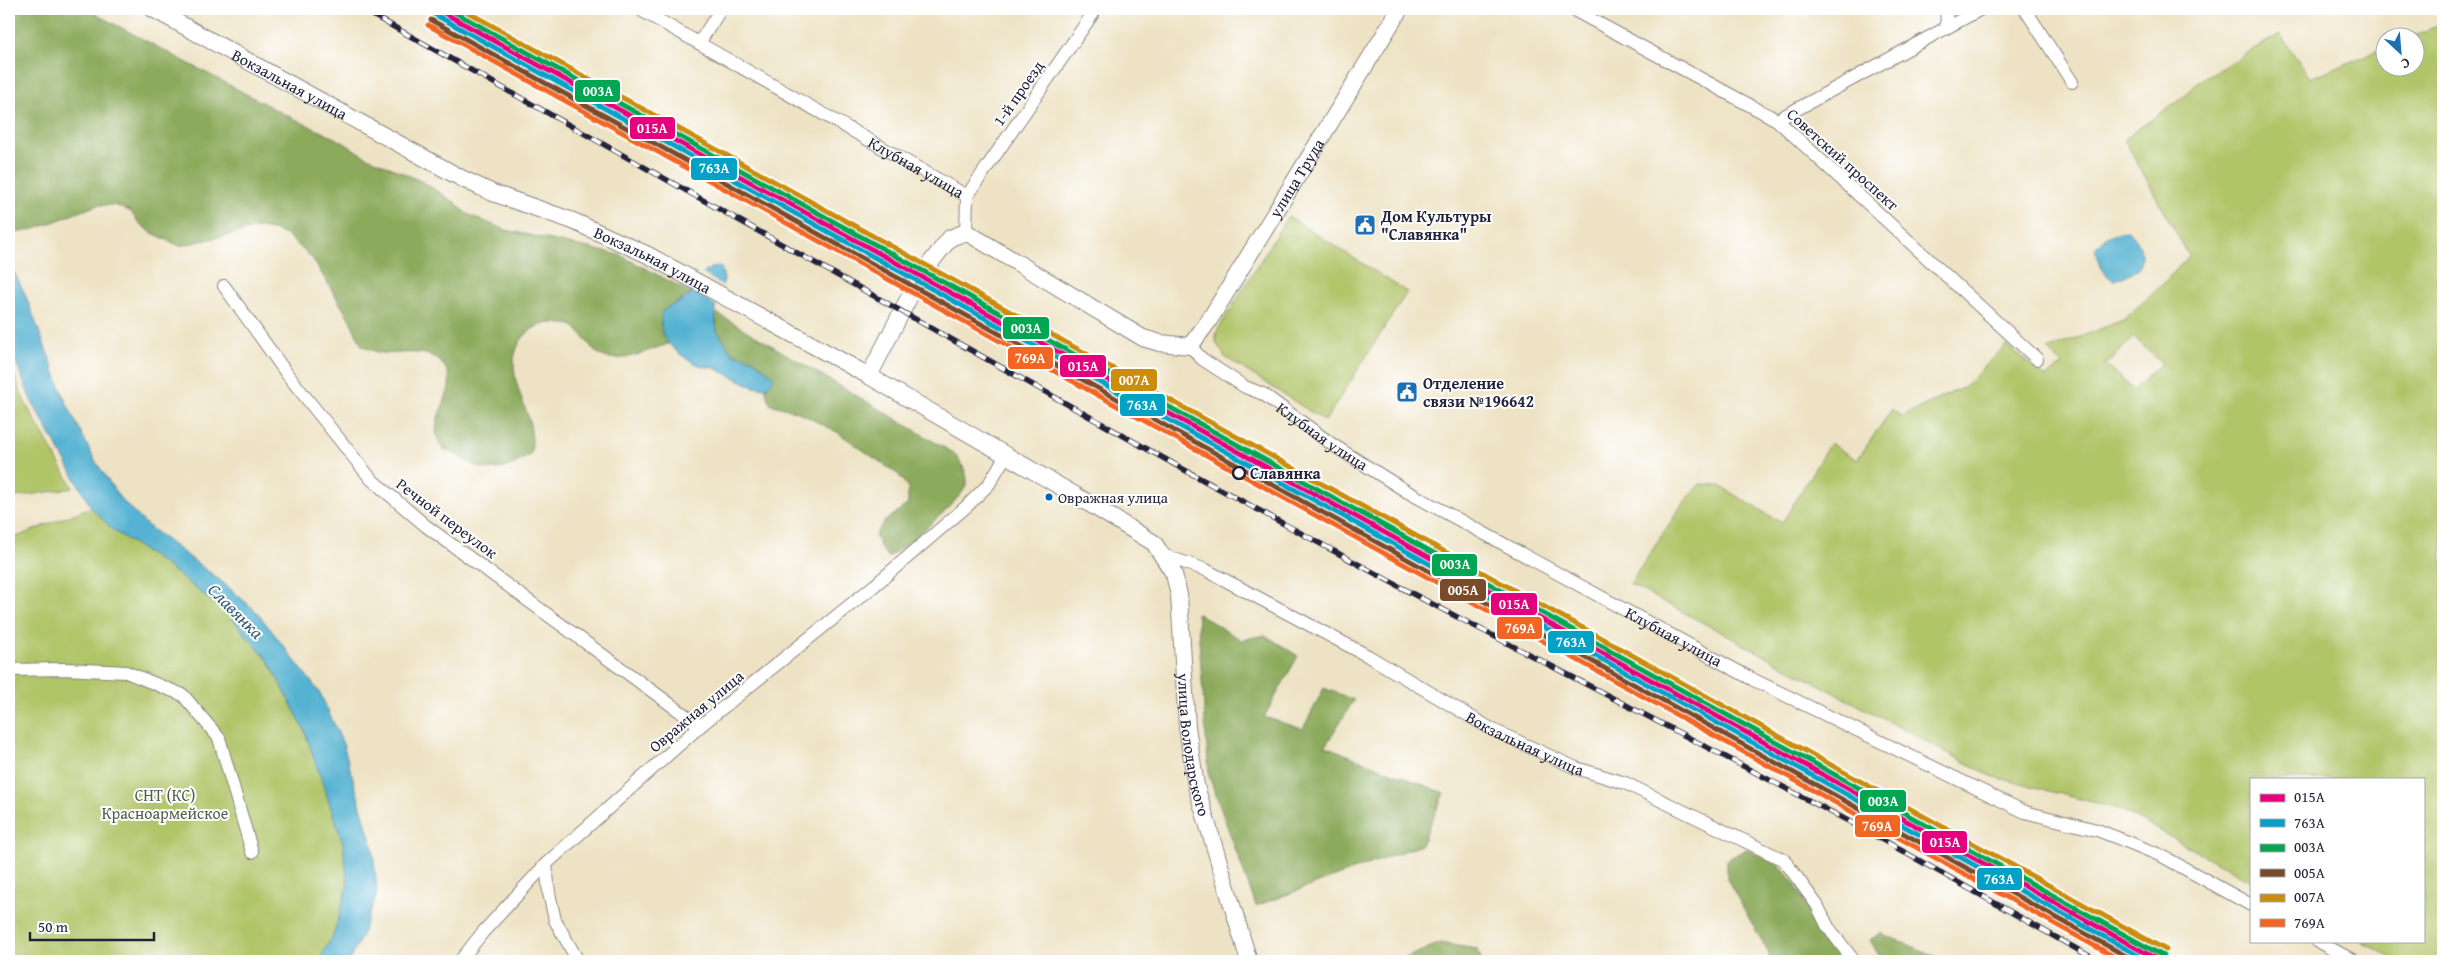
<svg xmlns="http://www.w3.org/2000/svg" width="2452" height="970" font-family="'Gentium Book Plus',serif">
<style>
.green{fill:#b0c467;stroke:#697351;fill-rule:evenodd}
.forest{fill:#8caa5c;stroke:#57664c}
.water{fill:#54b2d2;stroke:#3b6a86}
.pier{fill:#ede2c3}
.lines{fill:none;stroke-linecap:round;stroke-linejoin:round}
.minor-casing{stroke:#88827f;stroke-width:14}
.tertiary-casing{stroke:#88827f;stroke-width:18}
.minor{stroke:#fff;stroke-width:12}
.tertiary{stroke:#fff;stroke-width:16}
.rail-casing{stroke:#22223b;stroke-width:5.5}
.rail{stroke:#fff;stroke-width:4;stroke-dasharray:11;stroke-linecap:butt}
.rail-1-casing{stroke:#fff;stroke-width:9}
.rail-2-casing{stroke:#fff;stroke-width:9}
.rail-3-casing{stroke:#fff;stroke-width:9}
.rail-4-casing{stroke:#fff;stroke-width:9}
.rail-5-casing{stroke:#fff;stroke-width:9}
.rail-6-casing{stroke:#fff;stroke-width:9}
.rail-1{stroke:#e5007d;stroke-width:5}
.rail-2{stroke:#02a2c7;stroke-width:5}
.rail-3{stroke:#00a651;stroke-width:5}
.rail-4{stroke:#7a4b2a;stroke-width:5}
.rail-5{stroke:#cc8c0c;stroke-width:5}
.rail-6{stroke:#f26522;stroke-width:5}
.stop-dot{fill:#fff;stroke:#22223b;stroke-width:2.5}
.bus-dot{fill:#0065bd;stroke:#fff;stroke-width:2}
.labels{text-anchor:middle;dominant-baseline:central;stroke-width:4;stroke-linejoin:round;paint-order:stroke}
.bus-label{font-size:15px;fill:#22223b;stroke:#fff;text-anchor:start}
.street-label{font-size:16px;fill:#22223b;stroke:#fff}
.poi-label{font-size:16px;font-weight:bold;fill:#22223b;stroke:#fff;text-anchor:start}
.stop-label{font-size:16px;font-weight:bold;fill:#22223b;stroke:#fff;text-anchor:start}
.park-label{font-size:16px;fill:#545b4a;stroke:#fff}
.water-label{font-size:18px;font-style:italic;fill:#365c77;stroke:#fff}
.line-badge{stroke:#fff;stroke-width:2}
.badge-label{font-size:14px;text-anchor:middle;font-weight:bold;fill:#fff}
</style>
<rect width="100%" height="100%" fill="#fff"/>
<filter id="ink" filterUnits="userSpaceOnUse"><feTurbulence type="fractalNoise" baseFrequency=".02" numOctaves="2"/><feDisplacementMap in="SourceGraphic" scale="10" xChannelSelector="R" yChannelSelector="G"/><feConvolveMatrix kernelMatrix="1 2 1 2 8 2 1 2 1" color-interpolation-filters="sRGB"/></filter>
<filter id="wash" filterUnits="userSpaceOnUse"><feTurbulence type="fractalNoise" baseFrequency=".0096" numOctaves="4" result="noise"/><feDisplacementMap in="SourceGraphic" scale="20" xChannelSelector="R" yChannelSelector="G"/><feGaussianBlur stdDeviation="1.12" result="paint"/><feColorMatrix in="noise" values="0 0 0 0 0 0 0 0 0 0 0 0 0 0 0 0 0 1.4 0 .05"/><feComposite in="paint" operator="in"/></filter>
<g filter="url(#wash)">
<rect width="100%" height="100%" fill="#ede2c3"/>
<!-- green -->
<g class="green">
<path d="M2443,24v937h-45l-37,-20h62v-162h-172v102l-132,-72 -128,-33 -361,-192 51,-78 19,-22 18,1 64,38 48,-80 27,17 35,-51 10,7 62,-29 42,-42 40,32 17,-12 -16,-15 76,-30 35,-31 31,-33 -65,-117 62,-44 13,-14 81,-47 30,44 74,-30v20h30v-30l-5,-1zM2134,337l27,26 -27,27 -28,-25z"/>
<polygon points="1288,216 1407,292 1325,421 1225,357 1216,342 1216,333"/>
<polygon points="9,360 24,401 73,488 9,498"/>
<polygon points="91,507 113,530 164,564 227,613 268,660 304,729 343,843 348,885 334,933 319,961 9,961 9,540"/>
</g>
<!-- forest -->
<g class="forest">
<path d="M9,9h77l198,105 57,27 22,14 60,27 33,21 11,11 39,16 114,25 72,38 -30,18 -1,15 7,18c-18,5 -39,17 -59,14 -17,-2 -23,-23 -36,-32 -3,-2 -8,-2 -11,-2 -25,-5 -46,12 -48,37 -1,34 23,55 17,93 -18,12 -37,22 -59,10 -12,-6 -14,-9 -28,-14 -3,-4 -6,-9 -7,-14 -6,-25 23,-45 8,-69 -16,-23 -46,-10 -68,-15 -5,-2 -10,-4 -15,-6l-13,-28 -37,-60 -24,-22 -15,-6 -15,-2 -78,18 -28,-13 -13,-10 -9,-12 -16,-6h-16l-66,25 -23,4z"/>
<path d="M715,312l240,142c6,9 15,21 11,32 -5,14 -64,64 -78,71l-7,-8 -6,-14 9,-13 24,-18v-16l-9,-13 -62,-43 -39,-20 -28,-8 -5,-16 3,-1 5,-11 -20,-17 -12,-2 -12,-7 -12,-19z"/>
<polygon points="1197,613 1241,640 1265,635 1298,656 1264,717 1303,729 1324,688 1354,700 1325,746 1444,793 1421,845 1256,906 1209,776"/>
<polygon points="1746,849 1779,865 1794,883 1818,928 1841,961 1771,961 1768,952 1727,879 1727,860"/>
<polygon points="1880,933 1948,961 1882,961 1870,940"/>
<polygon points="1440,943 1477,949 1482,961 1398,961"/>
</g>
<!-- water -->
<g class="water">
<path d="M2128,231c14,12 15,22 11,38l-25,12 -11,-9 -8,-23c9,-13 17,-17 33,-18z"/>
<polygon points="9,262 25,294 66,402 94,459 120,498 148,526 221,581 257,612 320,693 343,744 373,848 377,893 362,935 349,961 319,961 334,933 348,885 343,843 304,729 268,660 227,613 164,564 113,530 91,507 30,398 9,344"/>
<path d="M718,266l3,1 3,12 -9,29 1,16 1,7 16,23 19,5 21,17 -1,6 -7,6 -11,-1 -42,-20c-15,2 -43,-18 -49,-32 -3,-8 -2,-17 -1,-24 9,-7 23,-9 30,-18 9,-13 8,-23 26,-27z"/>
</g>
<!-- pier -->
<polygon class="pier" points="701,273 725,287 719,307 691,290"/>
</g>
<g filter="url(#ink)">
<g class="lines">
<!-- minor casing -->
<g class="minor-casing">
<g id="minor">
<path id="s1" d="M639,9l328,187"/>
<polyline points="1572,9 1777,120 2037,359"/>
<polyline points="1946,9 1947,26"/>
<polyline points="2025,9 2072,82"/>
<polyline points="699,43 721,9"/>
<polyline points="1777,120 1981,9"/>
<polyline points="967,196 1096,9"/>
<polyline points="966,232 967,196"/>
<polyline points="224,286 287,374 371,479 426,526 700,726"/>
<path id="s2" d="M1190,346l12,13 43,28 18,7 70,51 73,46 346,188 273,133 72,18 31,12 34,14 89,49"/>
<path id="s3" d="M1163,555l43,15 162,86 125,74 83,38 49,15 159,77 33,45 11,22 26,34"/>
<polyline points="9,670 64,669 126,672 183,695 219,738 252,852"/>
<polyline points="546,864 549,893 555,920 578,961"/>
<polyline points="2317,941 2354,961"/>
<polyline points="460,961 483,932 546,864 700,726 875,585 967,506 989,484 1006,455"/>
</g>
</g>
<!-- tertiary casing -->
<g class="tertiary-casing">
<g id="tertiary">
<path id="s4" d="M153,9l310,170 30,14 80,28 75,34 221,121 206,119 79,48 20,31 5,21 8,132 9,59 53,175"/>
<path id="s5" d="M869,376l51,-100 30,-38 16,-6 177,106 17,5 30,3 18,-24 192,-313"/>
</g>
</g>
<!-- minor -->
<use href="#minor" class="minor"/>
<!-- tertiary -->
<use href="#tertiary" class="tertiary"/>
<!-- rail casing -->
<g class="rail-casing">
<polyline id="rail" points="362,9 1181,468 1415,595 1856,825 2098,961"/>
</g>
<!-- rail -->
<use href="#rail" class="rail"/>
<!-- rail-1 casing -->
<g class="rail-1-casing">
<polyline id="rail-1" points="437,9 2160,961"/>
</g>
<!-- rail-2 casing -->
<g class="rail-2-casing">
<polyline id="rail-2" points="434,14 2148,961"/>
</g>
<!-- rail-3 casing -->
<g class="rail-3-casing">
<polyline id="rail-3" points="449,9 2163,956"/>
</g>
<!-- rail-4 casing -->
<g class="rail-4-casing">
<polyline id="rail-4" points="431,20 2135,961"/>
</g>
<!-- rail-5 casing -->
<g class="rail-5-casing">
<polyline id="rail-5" points="462,9 2166,950"/>
</g>
<!-- rail-6 casing -->
<g class="rail-6-casing">
<polyline id="rail-6" points="428,25 2122,961"/>
</g>
<!-- rail-1 -->
<use href="#rail-1" class="rail-1"/>
<!-- rail-2 -->
<use href="#rail-2" class="rail-2"/>
<!-- rail-3 -->
<use href="#rail-3" class="rail-3"/>
<!-- rail-4 -->
<use href="#rail-4" class="rail-4"/>
<!-- rail-5 -->
<use href="#rail-5" class="rail-5"/>
<!-- rail-6 -->
<use href="#rail-6" class="rail-6"/>
</g>
</g>
<!-- icons -->
<defs>
<g id="civic-square" transform="scale(1.125)"><rect x="-9" y="-9" width="18" height="18" rx="4" fill="#1f6fb2" stroke="#fff"/><path d="M-.6-6.5H3V-4.5H.6V-3L4-1V1h2V6H-6V1h2V-1L-.6-3ZM-1.2 2.5V6h2.4V2.5Z" fill="#fff"/></g>
</defs>
<g fill-rule="evenodd">
<use href="#civic-square" x="1365" y="225"/>
<use href="#civic-square" x="1407" y="392"/>
</g>
<!-- markers -->
<circle class="stop-dot" cx="1239" cy="473" r="6"/>
<circle class="bus-dot" cx="1049" cy="497" r="4.5"/>
<g class="labels">
<!-- bus labels -->
<g class="bus-label">
<text x="1058" y="497">Овражная улица</text>
</g>
<!-- street labels -->
<g class="street-label">
<text stroke="none"><textPath href="#s4" startOffset="156">Вокзальная улица</textPath></text>
<text transform="translate(1018 93) rotate(-55)">1-й проезд</text>
<text transform="translate(1843 159) rotate(42)">Советский проспект</text>
<text stroke="none"><textPath href="#s1" startOffset="319">Клубная улица</textPath></text>
<text stroke="none"><textPath href="#s5" startOffset="631">улица Труда</textPath></text>
<text stroke="none"><textPath href="#s4" startOffset="560">Вокзальная улица</textPath></text>
<text stroke="none"><textPath href="#s2" startOffset="161">Клубная улица</textPath></text>
<text transform="translate(447 518) rotate(37)">Речной переулок</text>
<text stroke="none"><textPath href="#s2" startOffset="566">Клубная улица</textPath></text>
<text transform="translate(696 711) rotate(-40)">Овражная улица</text>
<text stroke="none"><textPath href="#s3" startOffset="409">Вокзальная улица</textPath></text>
<text stroke="none"><textPath href="#s4" startOffset="1345">улица Володарского</textPath></text>
</g>
<!-- poi labels -->
<g class="poi-label">
<text x="1381" y="216">Дом Культуры<tspan x="1381" dy="18">"Славянка"</tspan></text>
<text x="1423" y="383">Отделение<tspan x="1423" dy="18">связи №196642</tspan></text>
</g>
<!-- stop labels -->
<g class="stop-label">
<text x="1250" y="473">Славянка</text>
</g>
<!-- park labels -->
<g class="park-label">
<text x="165" y="795">СНТ (КС)<tspan x="165" dy="18">Красноармейское</tspan></text>
</g>
<!-- water labels -->
<g class="water-label">
<text transform="translate(236 611) rotate(45)">Славянка</text>
</g>
</g>
<g class="line-badge">
<rect x="574" y="79" width="47" height="24" rx="5" fill="#00a651"/>
<rect x="629" y="116" width="47" height="24" rx="5" fill="#e5007d"/>
<rect x="690" y="157" width="48" height="24" rx="5" fill="#02a2c7"/>
<rect x="1002" y="316" width="48" height="24" rx="5" fill="#00a651"/>
<rect x="1007" y="346" width="47" height="24" rx="5" fill="#f26522"/>
<rect x="1059" y="354" width="48" height="24" rx="5" fill="#e5007d"/>
<rect x="1110" y="368" width="48" height="24" rx="5" fill="#cc8c0c"/>
<rect x="1119" y="393" width="47" height="24" rx="5" fill="#02a2c7"/>
<rect x="1431" y="553" width="47" height="24" rx="5" fill="#00a651"/>
<rect x="1439" y="578" width="48" height="24" rx="5" fill="#7a4b2a"/>
<rect x="1490" y="592" width="48" height="24" rx="5" fill="#e5007d"/>
<rect x="1496" y="616" width="47" height="24" rx="5" fill="#f26522"/>
<rect x="1547" y="630" width="48" height="24" rx="5" fill="#02a2c7"/>
<rect x="1859" y="789" width="48" height="24" rx="5" fill="#00a651"/>
<rect x="1854" y="814" width="47" height="24" rx="5" fill="#f26522"/>
<rect x="1921" y="830" width="47" height="24" rx="5" fill="#e5007d"/>
<rect x="1976" y="867" width="47" height="24" rx="5" fill="#02a2c7"/>
</g>
<g class="badge-label">
<text x="598" y="96">003А</text>
<text x="652" y="133">015А</text>
<text x="714" y="173">763А</text>
<text x="1026" y="333">003А</text>
<text x="1030" y="363">769А</text>
<text x="1083" y="371">015А</text>
<text x="1134" y="385">007А</text>
<text x="1142" y="410">763А</text>
<text x="1455" y="569">003А</text>
<text x="1463" y="595">005А</text>
<text x="1514" y="609">015А</text>
<text x="1520" y="633">769А</text>
<text x="1571" y="647">763А</text>
<text x="1883" y="806">003А</text>
<text x="1877" y="831">769А</text>
<text x="1945" y="847">015А</text>
<text x="1999" y="884">763А</text>
</g>
<!-- margin -->
<rect width="2452" height="970" fill="none" stroke="#fff" stroke-width="30"/>
<!-- legend -->
<rect x="2250" y="778" width="175" height="165" fill="#ffffff" stroke="#a7a7b1"/>
<rect x="2260" y="794" width="25" height="8" fill="#e5007d" stroke="#a7a7b1"/>
<text x="2294" y="802" font-size="15" fill="#22223b">015А</text>
<rect x="2260" y="819" width="25" height="8" fill="#02a2c7" stroke="#a7a7b1"/>
<text x="2294" y="828" font-size="15" fill="#22223b">763А</text>
<rect x="2260" y="844" width="25" height="8" fill="#00a651" stroke="#a7a7b1"/>
<text x="2294" y="852" font-size="15" fill="#22223b">003А</text>
<rect x="2260" y="869" width="25" height="8" fill="#7a4b2a" stroke="#a7a7b1"/>
<text x="2294" y="878" font-size="15" fill="#22223b">005А</text>
<rect x="2260" y="894" width="25" height="8" fill="#cc8c0c" stroke="#a7a7b1"/>
<text x="2294" y="902" font-size="15" fill="#22223b">007А</text>
<rect x="2260" y="919" width="25" height="8" fill="#f26522" stroke="#a7a7b1"/>
<text x="2294" y="928" font-size="15" fill="#22223b">769А</text>
<!-- north arrow -->
<g transform="translate(2400 52) rotate(154)"><circle r="24" fill="#ffffff" stroke="#a7a7b1"/>
<path d="M0-4L9 19L0 12L-9 19Z" fill="#1f6fb2"/>
<text y="-8" font-size="14" font-weight="bold" text-anchor="middle" fill="#22223b">С</text>
</g>
<!-- scale -->
<path d="M30 932v8h124v-8" fill="none" stroke="#22223b" stroke-width="2.5"/>
<text x="38" y="932" font-size="15" fill="#22223b" stroke="#ffffff" stroke-width="4" paint-order="stroke">50 m</text>
</svg>
